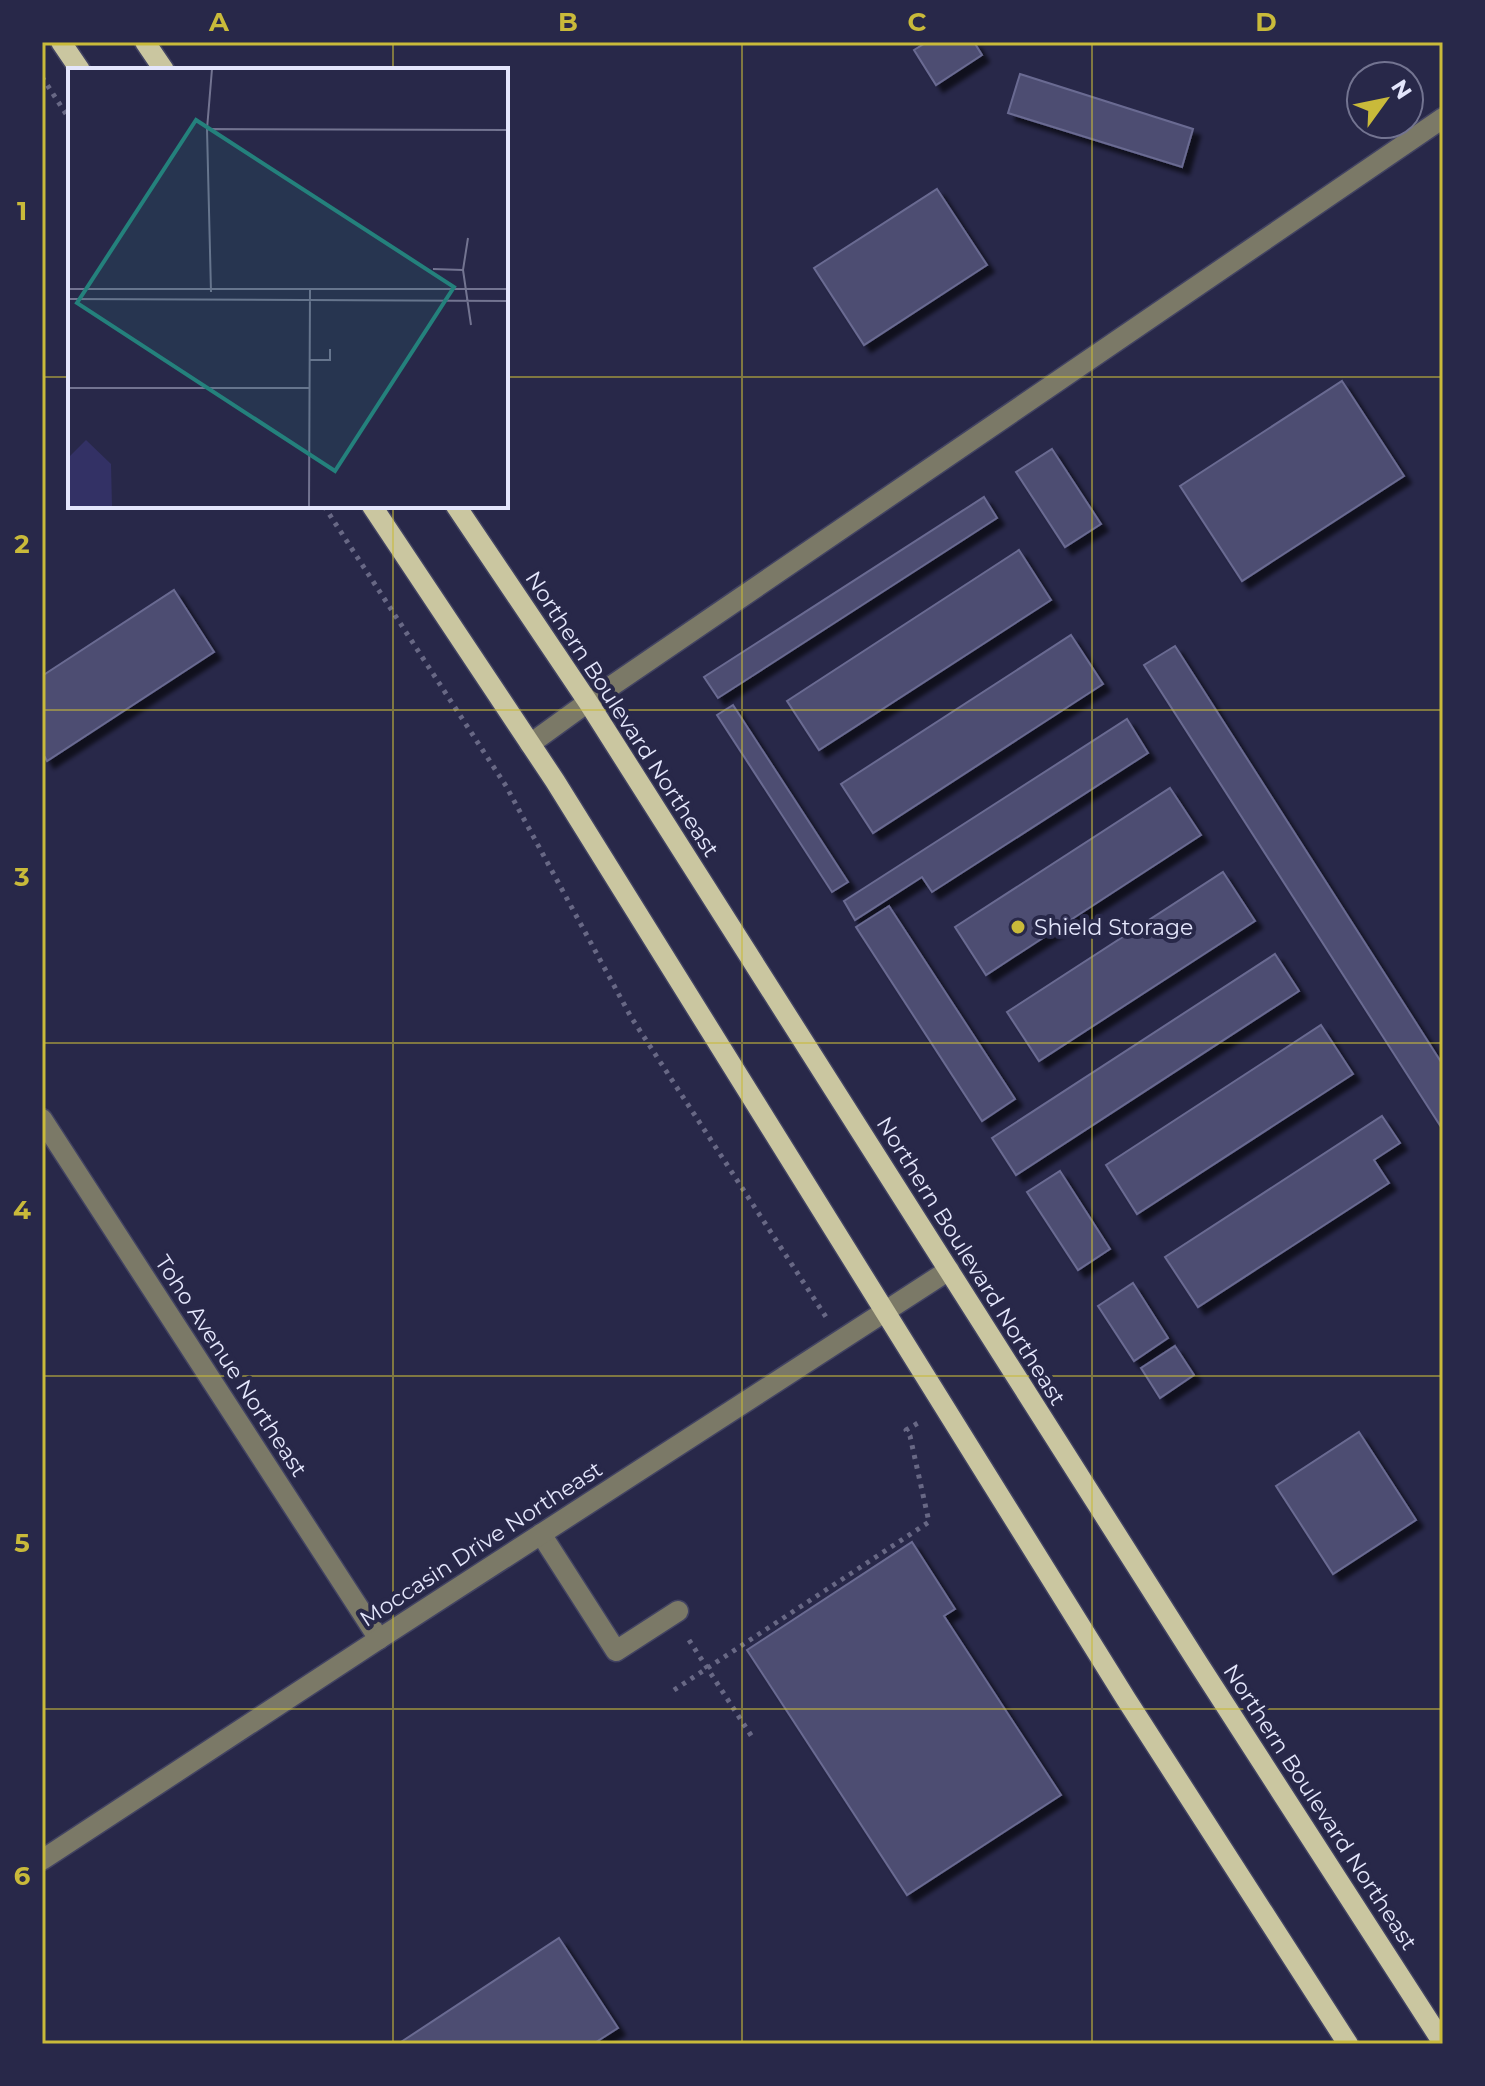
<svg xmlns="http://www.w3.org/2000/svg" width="1485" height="2086" font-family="Montserrat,sans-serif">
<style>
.building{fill:#4d4e72;stroke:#6a6b92;stroke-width:2;filter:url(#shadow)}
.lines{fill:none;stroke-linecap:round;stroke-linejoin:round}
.minor-casing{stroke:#424362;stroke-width:23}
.major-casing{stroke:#424362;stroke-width:23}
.path{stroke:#686885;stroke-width:5;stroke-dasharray:4 6;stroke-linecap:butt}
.minor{stroke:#7b7967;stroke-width:20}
.major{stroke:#cac6a0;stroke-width:20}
.grid{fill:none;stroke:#c9ba3a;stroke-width:2;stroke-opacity:0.55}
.poi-dot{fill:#c9ba3a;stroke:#282849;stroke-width:3}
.labels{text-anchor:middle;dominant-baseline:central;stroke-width:8;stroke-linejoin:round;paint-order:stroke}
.street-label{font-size:22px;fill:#e4e6fc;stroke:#282849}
.poi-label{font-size:22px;fill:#e4e6fc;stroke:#282849;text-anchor:start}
.inset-road{fill:none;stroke:#737491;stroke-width:2}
.view{fill:#24817c;fill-opacity:0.15;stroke:#24817c;stroke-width:4}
.inset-edge{fill:none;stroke:#e4e6fc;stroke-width:4}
.neatline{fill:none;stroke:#c9ba3a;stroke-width:3}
.grid-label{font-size:26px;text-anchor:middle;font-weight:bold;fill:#c9ba3a}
</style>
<defs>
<filter id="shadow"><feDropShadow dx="7" dy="7" stdDeviation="2" flood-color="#0009"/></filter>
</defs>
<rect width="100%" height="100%" fill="#282849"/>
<!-- building -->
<g class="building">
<polygon points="927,42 974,42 982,55 936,85 914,50"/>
<polygon points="1020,74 1193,129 1182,167 1008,113"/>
<polygon points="937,189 987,265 864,345 814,268"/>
<polygon points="1342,381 1404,476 1242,581 1180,486"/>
<polygon points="1052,449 1101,524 1065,547 1016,472"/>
<polygon points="984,497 997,518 718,698 704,677"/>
<polygon points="1019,550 1051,600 819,750 787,701"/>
<polygon points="174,590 214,652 47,761 42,752 42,676"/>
<polygon points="1071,635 1103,684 873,833 841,784"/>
<polygon points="1175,646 1443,1065 1443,1126 1441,1127 1144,665"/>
<polygon points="733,705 848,882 832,892 717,715"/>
<polygon points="1127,719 1148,753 932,892 922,877 855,920 844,901"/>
<polygon points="1170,788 1201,835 986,975 955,927"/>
<polygon points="1223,872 1255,921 1039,1061 1007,1012"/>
<polygon points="889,906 1015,1099 982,1121 856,927"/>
<polygon points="1275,954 1299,991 1016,1175 992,1138"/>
<polygon points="1321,1025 1353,1074 1137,1214 1106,1165"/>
<polygon points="1382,1116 1400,1143 1374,1160 1389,1183 1198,1307 1165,1257"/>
<polygon points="1060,1171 1110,1249 1078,1270 1027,1192"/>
<polygon points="1133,1283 1168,1338 1134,1361 1098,1306"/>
<polygon points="1175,1346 1194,1375 1160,1398 1141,1368"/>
<polygon points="1359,1432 1416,1520 1333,1574 1276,1486"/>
<polygon points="912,1542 955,1609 944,1616 1061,1795 907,1895 747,1650"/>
<polygon points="559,1938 618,2028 593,2044 398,2044"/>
</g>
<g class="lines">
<!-- minor casing -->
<g class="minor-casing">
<g id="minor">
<polyline points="530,744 588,702 1443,118"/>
<polyline points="42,1119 379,1639"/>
<polyline points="541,1534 616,1651 678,1611"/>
<polyline points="42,1860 379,1639 949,1270"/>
</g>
</g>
<!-- major casing -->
<g class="major-casing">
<g id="major">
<polyline points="61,42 80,70"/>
<polyline points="145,42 164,70"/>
<polyline points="372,506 555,781 1126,1699 1348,2044"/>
<polyline points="456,506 588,702 1198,1663 1443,2043"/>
</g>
</g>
<!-- path -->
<g class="path">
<polyline points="42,77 70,120"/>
<polyline points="324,506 506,786 631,1017 826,1317"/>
<polyline points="689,1640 754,1740"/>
<polyline points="674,1690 929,1522 910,1436 906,1430 918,1423"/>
</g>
<!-- minor -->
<use href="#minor" class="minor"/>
<!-- major -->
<use href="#major" class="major"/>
</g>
<!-- grid -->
<path class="grid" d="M393,42v28M742,42v2002M1092,42v2002M42,377h28M506,377h937M393,506v1538M42,710h1401M42,1043h1401M42,1376h1401M42,1709h1401"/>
<!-- markers -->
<circle class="poi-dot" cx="1018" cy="927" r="8"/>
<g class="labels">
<!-- street labels -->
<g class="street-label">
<text transform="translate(622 714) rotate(57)">Northern Boulevard Northeast</text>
<text transform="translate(971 1261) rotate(58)">Northern Boulevard Northeast</text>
<text transform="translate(231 1366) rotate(57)">Toho Avenue Northeast</text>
<text transform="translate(481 1544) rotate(-33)">Moccasin Drive Northeast</text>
<text transform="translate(1320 1807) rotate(57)">Northern Boulevard Northeast</text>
</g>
<!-- poi labels -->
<g class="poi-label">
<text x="1034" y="927">Shield Storage</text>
</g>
</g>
<!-- overview -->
<g transform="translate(68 68)">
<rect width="440" height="440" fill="#282849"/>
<path d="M18,372l25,24 1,43h-44v-49z" fill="#333165"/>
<path class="inset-road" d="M139,61l5,-60M400,170l-5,32 8,55M365,201l30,1M0,221h440M143,224l-4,-163 301,1M0,231l440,2M242,292h20v-11M0,320h242M241,439l1,-219"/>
<path class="view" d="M128,52l258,167 -119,184 -258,-168z"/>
<rect width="440" height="440" class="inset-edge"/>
</g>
<!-- border -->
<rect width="1485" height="2086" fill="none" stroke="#282849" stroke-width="88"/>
<!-- north arrow -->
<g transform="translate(1385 100) rotate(57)"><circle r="38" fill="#282849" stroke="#737491" stroke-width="2"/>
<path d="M0-6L14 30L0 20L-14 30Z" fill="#c9ba3a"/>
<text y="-12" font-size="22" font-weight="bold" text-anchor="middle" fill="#e4e6fc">N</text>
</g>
<rect x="44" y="44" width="1397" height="1998" class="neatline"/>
<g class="grid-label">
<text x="219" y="31">A</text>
<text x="568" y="31">B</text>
<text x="917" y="31">C</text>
<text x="1266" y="31">D</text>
<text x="22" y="220">1</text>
<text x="22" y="553">2</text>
<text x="22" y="886">3</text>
<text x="22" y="1219">4</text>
<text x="22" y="1552">5</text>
<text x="22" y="1885">6</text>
</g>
</svg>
